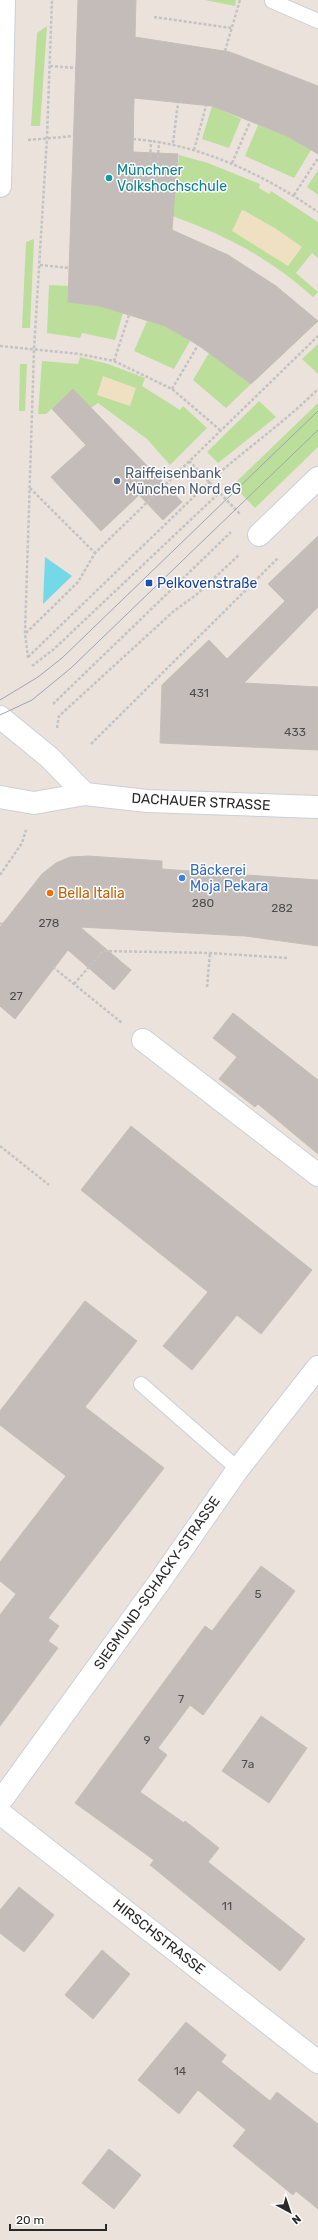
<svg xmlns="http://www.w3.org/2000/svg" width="318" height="2240" font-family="Rubik,sans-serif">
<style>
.green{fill:#bcde9b;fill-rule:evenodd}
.sand{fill:#eee0c0}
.water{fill:#74d9e7}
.building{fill:#c3bcb8;stroke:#c6beb6}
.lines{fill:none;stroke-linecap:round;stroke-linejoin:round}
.lane-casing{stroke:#cad0da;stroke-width:16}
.street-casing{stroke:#cad0da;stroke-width:24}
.secondary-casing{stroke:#cad0da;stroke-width:24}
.path{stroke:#c3c3c3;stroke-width:2.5;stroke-dasharray:3 2;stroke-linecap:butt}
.lane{stroke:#fff;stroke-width:14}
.street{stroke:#fff;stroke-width:22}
.secondary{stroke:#fff;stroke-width:22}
.tram{stroke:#9fa5b2;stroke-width:1}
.culture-dot{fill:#0f9aa8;stroke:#fff;stroke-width:1.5}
.service-dot{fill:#5c6f8a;stroke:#fff;stroke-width:1.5}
.transit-dot{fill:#1a4fb4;stroke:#fff;stroke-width:1.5}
.shop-dot{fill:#3f7fe0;stroke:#fff;stroke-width:1.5}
.food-dot{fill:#e8710a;stroke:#fff;stroke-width:1.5}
.labels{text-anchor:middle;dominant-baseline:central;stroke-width:3;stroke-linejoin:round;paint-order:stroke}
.number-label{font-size:12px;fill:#504e4d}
.culture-label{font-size:14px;fill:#0d838f;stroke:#fff;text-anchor:start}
.service-label{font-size:14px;fill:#4e5e75;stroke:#fff;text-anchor:start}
.transit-label{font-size:14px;fill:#164399;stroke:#fff;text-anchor:start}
.street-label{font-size:14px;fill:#292929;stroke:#fff}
.shop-label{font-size:14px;fill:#366cbe;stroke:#fff;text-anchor:start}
.food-label{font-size:14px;fill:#c56008;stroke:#fff;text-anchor:start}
</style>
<rect width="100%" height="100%" fill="#ebe2dc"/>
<!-- green -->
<g class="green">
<polygon points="205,0 236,0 235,6"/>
<polygon points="47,26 40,126 31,126 37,33"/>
<polygon points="212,106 241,119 229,148 202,139"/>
<polygon points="258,125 287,136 311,150 294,178 245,156"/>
<path d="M179,155l29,8 52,21 -1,4 10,6 2,-3 47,31v36l-6,-5 -16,20 22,19 -5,5c-53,-47 -96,-65 -162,-89l3,-16 21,1zM243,210l33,19 25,18 -13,18 -24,-15z"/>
<polygon points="318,170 318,195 307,187"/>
<polygon points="34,239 30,328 22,328 26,242"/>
<polygon points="49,285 69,286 68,302 100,306 123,313 115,340 82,333 80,338 47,333"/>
<polygon points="147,321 165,326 190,341 174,369 134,351"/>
<polygon points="318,344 318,374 302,359"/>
<polygon points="209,353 251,384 226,408 193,380"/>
<polygon points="80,357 108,364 145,378 142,386 180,410 183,406 207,428 170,465 147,439 98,403 91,408 73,389 46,414 38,414 42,361 78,364"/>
<polygon points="20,364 27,364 25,411 19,411"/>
<polygon points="259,401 276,417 218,463 207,452"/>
<polygon points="318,403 318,447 255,508 233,485"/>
</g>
<!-- sand -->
<g class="sand">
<polygon points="242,210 276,229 302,247 288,266 232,231"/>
<polygon points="103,376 136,388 130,406 97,395"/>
</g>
<!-- water -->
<polygon class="water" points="45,557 72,576 43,604"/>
<!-- building -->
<g class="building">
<polygon points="78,0 136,0 135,37 230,52 318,86 318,154 287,136 212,106 134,98 133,152 178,154 172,230 228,255 276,286 318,321 251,384 198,345 165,326 100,306 68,302"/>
<polygon points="73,389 182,502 163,520 139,495 101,531 51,477 86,445 52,409"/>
<polygon points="318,536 318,607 244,683 318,687 318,750 160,743 162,685 209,640 227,659 285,601 268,584"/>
<polygon points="88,856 162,861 162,869 318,880 318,946 245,936 80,927 131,970 114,990 68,950 15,1019 0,1006 0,927 42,874 56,863 70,857"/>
<polygon points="233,1013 318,1080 318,1154 258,1104 255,1107 219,1079 237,1057 213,1038"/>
<polygon points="131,1126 312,1270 261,1334 237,1315 192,1370 163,1346 208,1292 81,1190"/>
<polygon points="85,1301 137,1341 85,1407 164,1468 48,1618 59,1626 48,1641 58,1648 0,1726 0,1615 16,1594 0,1581 0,1562 66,1476 0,1425 0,1411"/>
<polygon points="261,1566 295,1591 203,1715 190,1705 158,1748 167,1755 140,1792 184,1823 185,1821 219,1848 208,1862 305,1939 280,1971 150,1865 154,1860 75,1803 205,1626 212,1631"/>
<polygon points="261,1716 307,1748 269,1803 222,1771"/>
<polygon points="19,1887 54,1915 24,1952 0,1933 0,1910"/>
<polygon points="102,1950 130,1974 93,2019 65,1995"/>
<polygon points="186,2022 226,2055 221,2062 270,2101 277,2092 318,2124 318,2209 296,2191 293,2195 233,2146 246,2130 198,2090 179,2114 138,2080"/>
<polygon points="109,2149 141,2175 114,2209 82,2183"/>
</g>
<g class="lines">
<!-- lane casing -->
<g class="lane-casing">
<g id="lane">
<polyline points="272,1 318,21"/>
<polyline points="141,1384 238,1469"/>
</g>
</g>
<!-- street casing -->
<g class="street-casing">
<g id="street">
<polyline points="259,535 318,478"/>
<polyline points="143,1040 318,1175"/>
<polyline points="0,1802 160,1581 238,1469 318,1367"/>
<polyline points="0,1813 318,2062"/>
</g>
</g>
<!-- secondary casing -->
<g class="secondary-casing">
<g id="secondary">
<polyline points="0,186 4,0"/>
<polyline points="0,717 49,757 85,794"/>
<polyline points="0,797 34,803 85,794 147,801 318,807"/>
</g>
</g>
<!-- path -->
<g class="path">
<polyline points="154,17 231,28"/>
<polyline points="225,51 240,0"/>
<polyline points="50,66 76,68"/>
<path d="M133,139c67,5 130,35 185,73"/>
<polyline points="28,140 74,136"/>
<polyline points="173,143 178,103"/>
<polyline points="194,150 206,106"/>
<polyline points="232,163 250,122"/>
<polyline points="145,187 149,188 151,140"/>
<polyline points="156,193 159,141"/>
<polyline points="294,195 318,158"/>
<polyline points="40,265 70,268"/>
<polyline points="0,346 79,354 114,361 172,389 220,430"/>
<polyline points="114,361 129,315"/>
<polyline points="172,389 198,345"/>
<polyline points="189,461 241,515"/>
<polyline points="30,488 95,553"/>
<polyline points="26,633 78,582 95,553 318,336"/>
<path d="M28,657l181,-175c35,-32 75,-59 109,-93"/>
<polyline points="28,658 25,633 34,350 47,137 52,0"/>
<polyline points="32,666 54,649 219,493"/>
<polyline points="53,704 231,532"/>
<polyline points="57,728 59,716 174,611 196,595 240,554"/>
<polyline points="91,744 278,558"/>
<polyline points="0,875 22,843 26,830"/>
<polyline points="0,923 2,924"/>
<polyline points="53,967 122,1023"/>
<polyline points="74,984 103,951 210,953 288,958"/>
<polyline points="207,987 210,953"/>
<polyline points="0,1146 49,1185"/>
</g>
<!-- lane -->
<use href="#lane" class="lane"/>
<!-- street -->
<use href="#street" class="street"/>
<!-- secondary -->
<use href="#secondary" class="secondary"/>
<!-- tram -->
<g class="tram">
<polyline points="0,700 38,677 62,658 318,411"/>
<polyline points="0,715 32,700 71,668 318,430"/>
</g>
</g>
<!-- markers -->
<circle class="culture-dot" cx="109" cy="178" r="4"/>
<circle class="service-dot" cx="117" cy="481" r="4"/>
<rect class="transit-dot" x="145" y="579" width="8" height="8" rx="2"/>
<circle class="shop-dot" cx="182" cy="878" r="4"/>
<circle class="food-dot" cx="50" cy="893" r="4"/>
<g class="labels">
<!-- number labels -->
<g class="number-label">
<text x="199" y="693">431</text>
<text x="295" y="732">433</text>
<text x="203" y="903">280</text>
<text x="282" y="908">282</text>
<text x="49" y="923">278</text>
<text x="16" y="996">27</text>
<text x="258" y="1594">5</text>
<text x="181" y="1699">7</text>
<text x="147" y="1740">9</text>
<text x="248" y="1764">7a</text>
<text x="227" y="1906">11</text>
<text x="180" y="2071">14</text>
</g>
<!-- culture labels -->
<g class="culture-label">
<text x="117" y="170">Münchner<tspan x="117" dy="16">Volkshochschule</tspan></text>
</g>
<!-- service labels -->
<g class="service-label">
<text x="125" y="473">Raiffeisenbank<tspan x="125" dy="16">München Nord eG</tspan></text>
</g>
<!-- transit labels -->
<g class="transit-label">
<text x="157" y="583">Pelkovenstraße</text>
</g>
<!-- street labels -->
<g class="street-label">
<text transform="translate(201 802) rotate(3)">DACHAUER STRASSE</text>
<text transform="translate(157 1583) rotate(-55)">SIEGMUND-SCHACKY-STRASSE</text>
<text transform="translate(159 1937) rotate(38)">HIRSCHSTRASSE</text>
</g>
<!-- shop labels -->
<g class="shop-label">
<text x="190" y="870">Bäckerei<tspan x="190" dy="16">Moja Pekara</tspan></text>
</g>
<!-- food labels -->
<g class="food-label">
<text x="58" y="893">Bella Italia</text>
</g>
</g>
<!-- north arrow -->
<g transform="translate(290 2212) rotate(140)" stroke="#ffffff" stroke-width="3" paint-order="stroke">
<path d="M0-3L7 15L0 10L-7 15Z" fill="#292929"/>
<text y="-6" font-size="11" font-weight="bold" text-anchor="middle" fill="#292929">N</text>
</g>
<!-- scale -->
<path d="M10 2224v6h96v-6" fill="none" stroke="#292929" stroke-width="2"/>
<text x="16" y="2224" font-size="12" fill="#292929" stroke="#ffffff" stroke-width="3" paint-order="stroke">20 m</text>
</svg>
